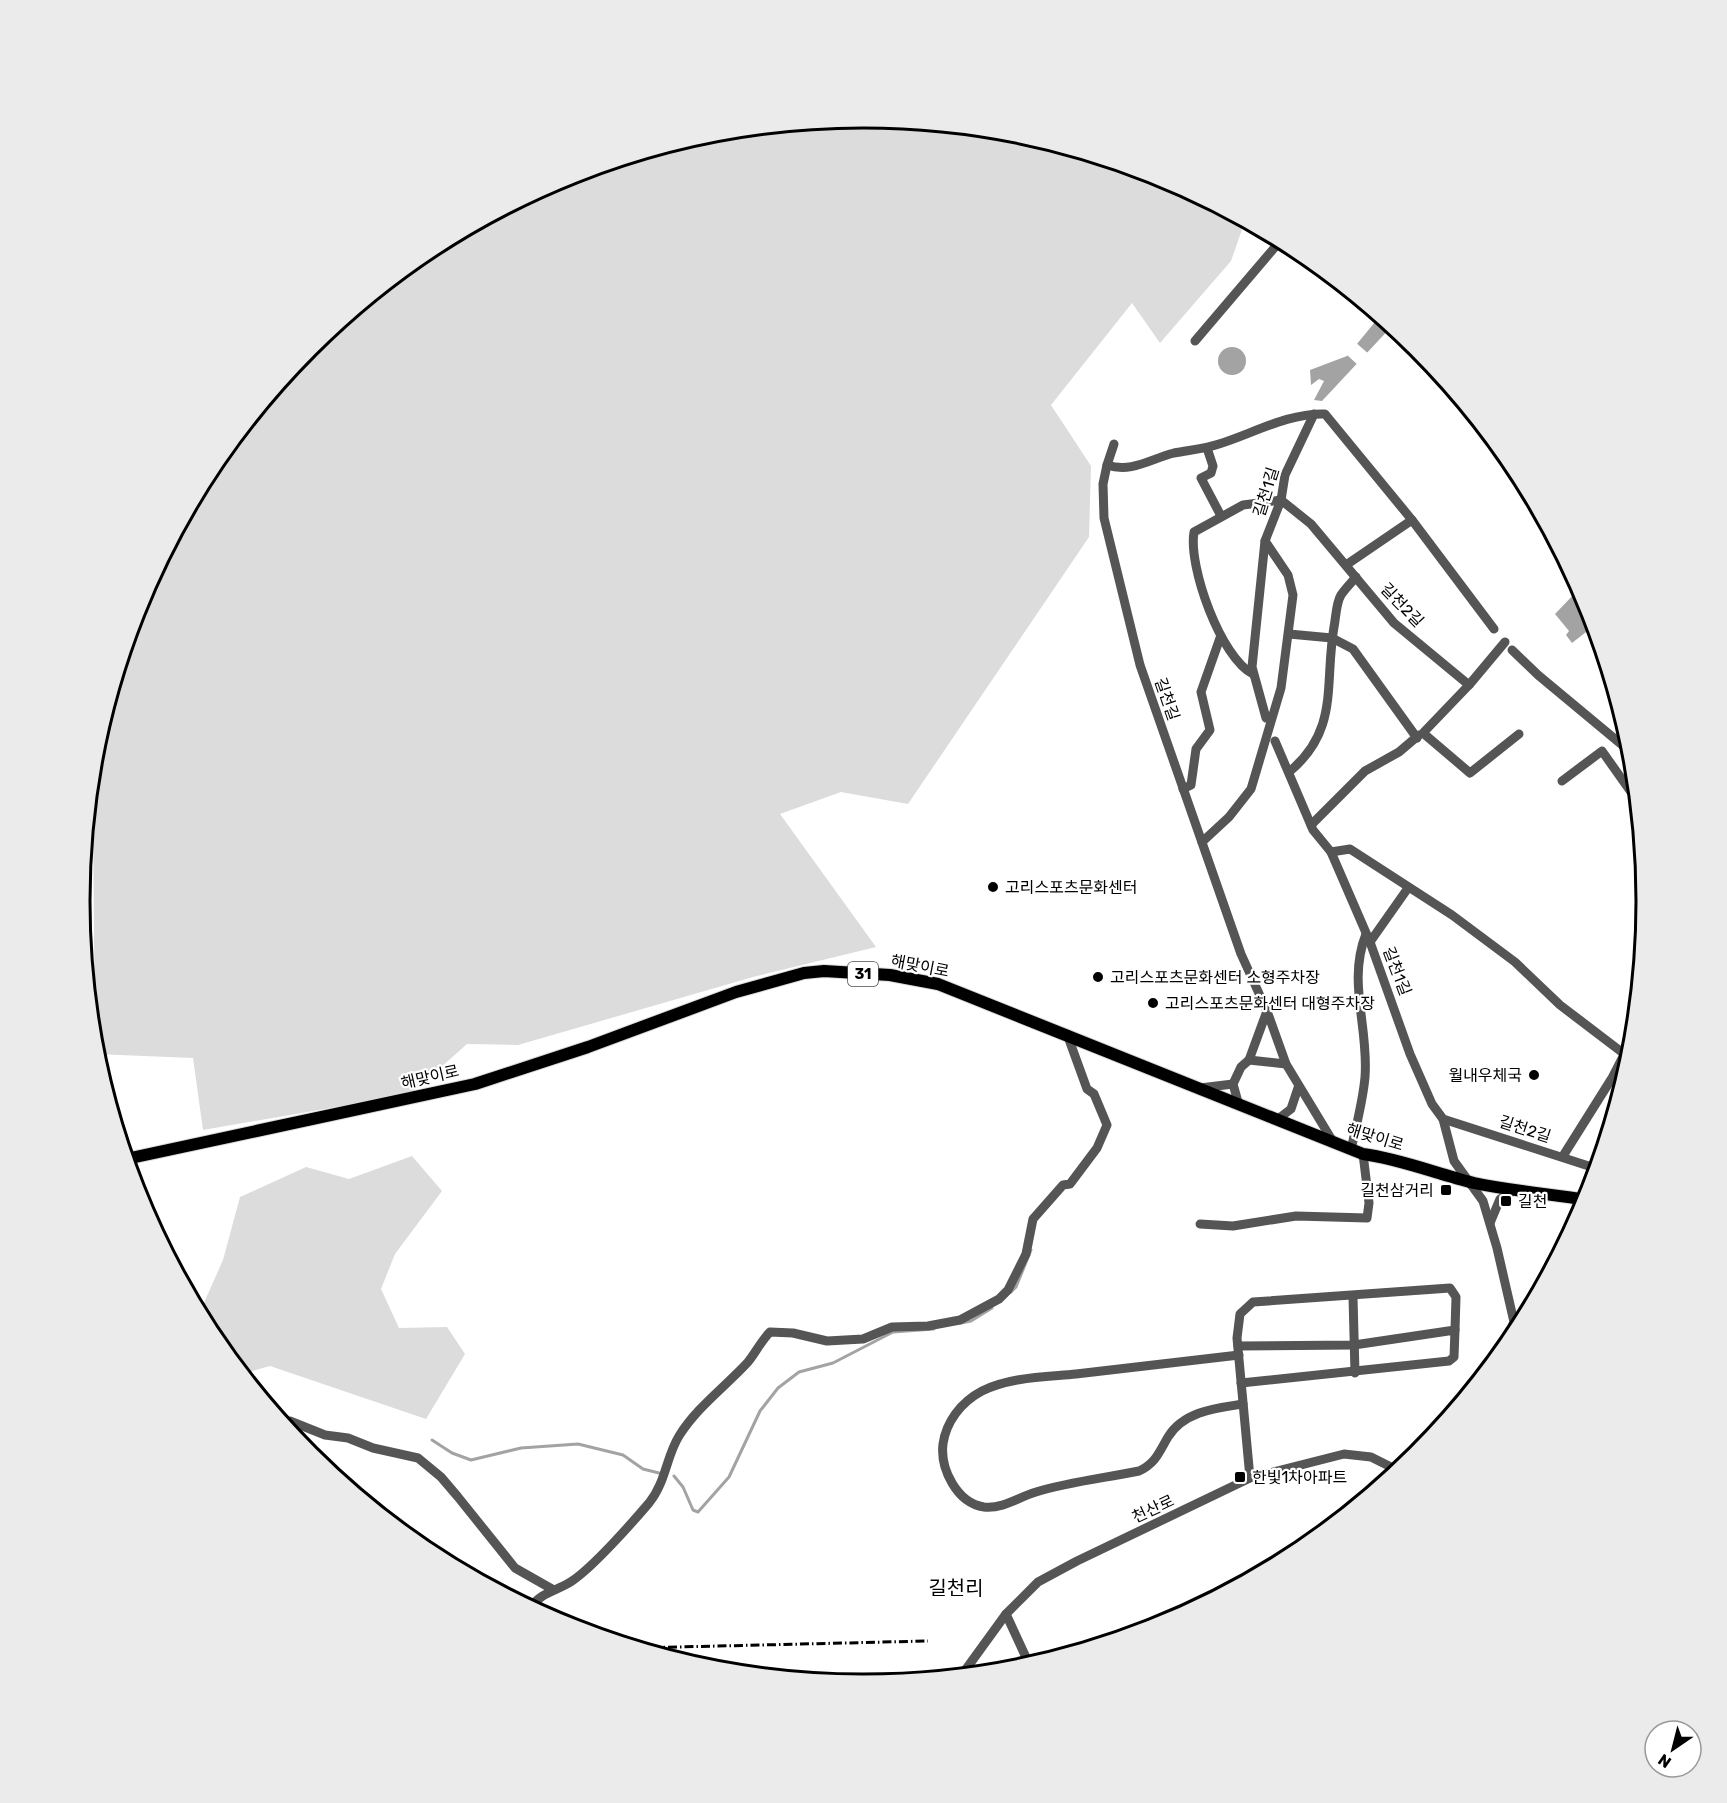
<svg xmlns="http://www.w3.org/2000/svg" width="1727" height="1803" font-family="Rubik,'Noto Sans KR',sans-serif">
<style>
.green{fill:#dcdcdc}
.water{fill:#a3a3a3}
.pier{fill:#fff}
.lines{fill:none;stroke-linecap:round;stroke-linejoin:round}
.stream{stroke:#a3a3a3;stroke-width:3}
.major-casing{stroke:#dbdbdb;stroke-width:14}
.minor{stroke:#555;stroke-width:9}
.major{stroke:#000;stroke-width:12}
.rail{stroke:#000;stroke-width:3;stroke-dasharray:9 3 1.5 3;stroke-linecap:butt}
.poi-dot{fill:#000;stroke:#fff;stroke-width:2}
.labels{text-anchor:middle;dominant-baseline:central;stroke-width:4.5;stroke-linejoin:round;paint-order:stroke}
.shield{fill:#fff;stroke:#4c4c4c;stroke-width:1.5}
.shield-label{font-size:15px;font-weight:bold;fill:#000}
.street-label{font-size:16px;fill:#000;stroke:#fff}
.poi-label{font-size:16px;fill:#000;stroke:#fff;text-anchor:start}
.quarter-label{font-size:20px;fill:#000;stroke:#fff}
.rim{fill:none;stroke:#000;stroke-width:3}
</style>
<rect width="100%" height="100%" fill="#fff"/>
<!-- green -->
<g class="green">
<polygon points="864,118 1017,133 1164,177 1245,221 1231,261 1160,343 1132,303 1051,405 1091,466 1089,537 908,804 841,792 780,814 876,947 753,977 518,1045 467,1044 411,1094 203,1130 193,1058 95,1054 93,813 88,811 95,748 139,601 212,466 309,347 428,249 564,177 711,133"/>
<polygon points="412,1156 442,1191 395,1254 381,1289 399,1328 447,1327 465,1354 426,1419 270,1366 242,1374 211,1337 199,1314 223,1260 240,1197 306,1167 349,1179"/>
</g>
<!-- water -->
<g class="water">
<polygon points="1380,316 1392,326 1322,401 1314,400 1324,381 1319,379 1311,385 1310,370 1347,356"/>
<circle cx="1232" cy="361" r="14"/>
<polygon points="1580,588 1595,625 1572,643 1566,635 1569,631 1555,614"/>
</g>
<!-- pier -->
<polygon class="pier" points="1355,342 1370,355 1360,367 1345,353"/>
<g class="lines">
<!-- stream -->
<g class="stream">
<polyline points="1011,1292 1016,1287 1031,1250"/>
<polyline points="961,1323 971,1321 992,1308"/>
<polyline points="432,1440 452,1453 471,1460 521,1448 578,1444 623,1455 643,1469 659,1473"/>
<polyline points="674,1476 683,1487 693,1510 698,1512 729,1477 760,1411 778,1388 799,1372 833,1363 893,1332 934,1329"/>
</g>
<!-- major casing -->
<g class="major-casing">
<path id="major" d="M126,1159l349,-75 113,-37 148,-55 68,-19 20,-2 66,4 48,9 425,170c38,5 74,20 111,29 38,8 76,11 114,17"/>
</g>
<!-- minor -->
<g class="minor">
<polyline points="1195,341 1281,240"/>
<polyline points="1207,448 1213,466 1211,473 1201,478 1221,516"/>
<polyline points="1107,465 1114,444"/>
<polyline points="1346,565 1412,520"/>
<polyline points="1289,634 1332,638 1353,649 1417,738"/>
<polyline points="1512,650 1538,675 1633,754"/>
<path d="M1253,674c-32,-16 -65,-107 -59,-142l49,-27 38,-5 30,24 83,99 75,62 36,-43"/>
<polyline points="1469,685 1423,733 1470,773 1519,734"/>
<polyline points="1266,718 1252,667 1265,541 1281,500 1285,475 1314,414"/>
<polyline points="1275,741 1313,830 1331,852 1370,942 1410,1054 1432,1104 1443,1119 1454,1161 1483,1201 1497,1248 1517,1335"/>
<path d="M1289,772c51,-42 35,-88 45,-145 2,-10 2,-24 7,-32 4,-6 10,-12 15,-18"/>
<polyline points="1562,781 1602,751 1638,802"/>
<polyline points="1183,789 1191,785 1196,749 1210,730 1201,692 1220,638"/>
<polyline points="1311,825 1365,771 1399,752 1419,735"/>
<polyline points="1202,842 1229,817 1251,789 1281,688 1293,595 1288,575 1265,541"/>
<polyline points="1331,852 1350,849 1452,915 1515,962 1560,1005 1623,1053"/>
<polyline points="1370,942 1408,888"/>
<polyline points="1249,1060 1286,1064"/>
<polyline points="1200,1088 1233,1084"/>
<polyline points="1238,1102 1233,1084 1241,1067 1249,1060 1267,1011"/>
<polyline points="1278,1119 1291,1109 1298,1088"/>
<polyline points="1443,1119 1598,1169"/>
<path d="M1332,1140l-46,-76 -19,-53 -26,-57 -101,-289 -36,-147 -1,-34 4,-19c25,8 43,-6 67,-12 15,-3 30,-4 45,-9 35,-11 69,-31 106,-30l87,106 82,109"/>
<path d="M1351,1150c5,-24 12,-49 14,-73 4,-50 -18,-95 1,-143"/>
<polyline points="1563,1156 1612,1078 1635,1033"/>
<polyline points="1490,1223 1500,1199 1513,1191"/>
<polyline points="1200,1224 1233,1226 1296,1216 1367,1218 1369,1203 1363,1154"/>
<polyline points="1353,1297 1355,1373"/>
<polyline points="1238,1346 1354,1345 1455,1330 1454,1357 1449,1361 1241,1383"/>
<polyline points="1508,1346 1513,1324"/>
<path d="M1239,1355c-55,6 -109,13 -163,19 -31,3 -66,3 -94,17 -21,11 -36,31 -39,53 -3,25 14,59 41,63 19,2 35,-10 52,-15 33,-10 69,-14 103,-21 17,-8 20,-19 29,-34 16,-26 49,-29 75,-33"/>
<polyline points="290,1421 325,1435 348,1438 373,1448 418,1458 441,1477 458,1497 515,1568 552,1589"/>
<polyline points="1250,1478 1237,1338 1240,1314 1253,1302 1450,1288 1456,1297 1455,1330"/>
<path d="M530,1608c11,-16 27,-17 42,-27 21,-14 60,-58 77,-78 17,-21 17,-46 30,-67 18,-29 46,-49 69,-74 8,-10 13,-21 22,-30l23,1 34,8 36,-2 29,-12 36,-1 32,-6 39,-21 9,-9 18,-36 7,-35 30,-34 7,-1 27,-36 10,-23 -13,-31 -7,-5 -20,-55"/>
<polyline points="1006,1614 1030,1666"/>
<polyline points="961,1676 1006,1614 1038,1582 1077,1561 1250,1478 1344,1454 1371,1457 1399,1471"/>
</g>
<!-- major -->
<use href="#major" class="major"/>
<!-- rail -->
<polyline class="rail" points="635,1648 928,1641"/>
</g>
<!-- markers -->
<g class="poi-dot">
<circle cx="993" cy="887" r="6"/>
<circle cx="1098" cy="977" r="6"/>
<circle cx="1153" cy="1003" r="6"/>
<circle cx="1534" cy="1075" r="6"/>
<rect x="1440" y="1184" width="12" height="12" rx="3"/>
<rect x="1500" y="1195" width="12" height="12" rx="3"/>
<rect x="1234" y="1471" width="12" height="12" rx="3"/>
</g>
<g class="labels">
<!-- shield labels -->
<rect class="shield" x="848" y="962" width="30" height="24" rx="4.5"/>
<g class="shield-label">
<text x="863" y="974">31</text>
</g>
<!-- street labels -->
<g class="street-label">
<text transform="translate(1266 492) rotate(-73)">길천1길</text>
<text transform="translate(1402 605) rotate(46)">길천2길</text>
<text transform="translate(1167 699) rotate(71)">길천길</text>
<text transform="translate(920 966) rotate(11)">해맞이로</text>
<text transform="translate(1397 971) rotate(69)">길천1길</text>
<text transform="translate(430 1077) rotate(-13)">해맞이로</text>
<text transform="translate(1525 1129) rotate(18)">길천2길</text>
<text transform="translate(1375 1137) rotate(17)">해맞이로</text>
<text transform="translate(1153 1509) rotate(-25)">천산로</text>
</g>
<!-- poi labels -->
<g class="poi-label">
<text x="1005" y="887">고리스포츠문화센터</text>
<text x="1110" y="977">고리스포츠문화센터 소형주차장</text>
<text x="1165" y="1003">고리스포츠문화센터 대형주차장</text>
<text x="1522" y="1075" text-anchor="end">월내우체국</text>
<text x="1434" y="1190" text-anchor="end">길천삼거리</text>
<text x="1518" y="1201">길천</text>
<text x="1252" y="1477">한빛1차아파트</text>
</g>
<!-- quarter labels -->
<g class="quarter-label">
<text x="956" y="1588">길천리</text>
</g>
</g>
<!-- crop -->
<path d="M0 0H1727V1803H0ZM90 901a773 773 0 1 1 1546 0a773 773 0 1 1-1546 0Z" fill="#ebebeb" fill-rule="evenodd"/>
<path class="rim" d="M90 901a773 773 0 1 1 1546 0a773 773 0 1 1-1546 0Z"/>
<!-- north arrow -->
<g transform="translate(1673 1749) rotate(215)"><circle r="28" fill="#ffffff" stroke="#999999" stroke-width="1.5"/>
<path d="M0-4.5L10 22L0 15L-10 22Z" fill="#000000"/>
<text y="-9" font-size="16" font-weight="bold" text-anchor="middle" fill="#000000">N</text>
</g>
</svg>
